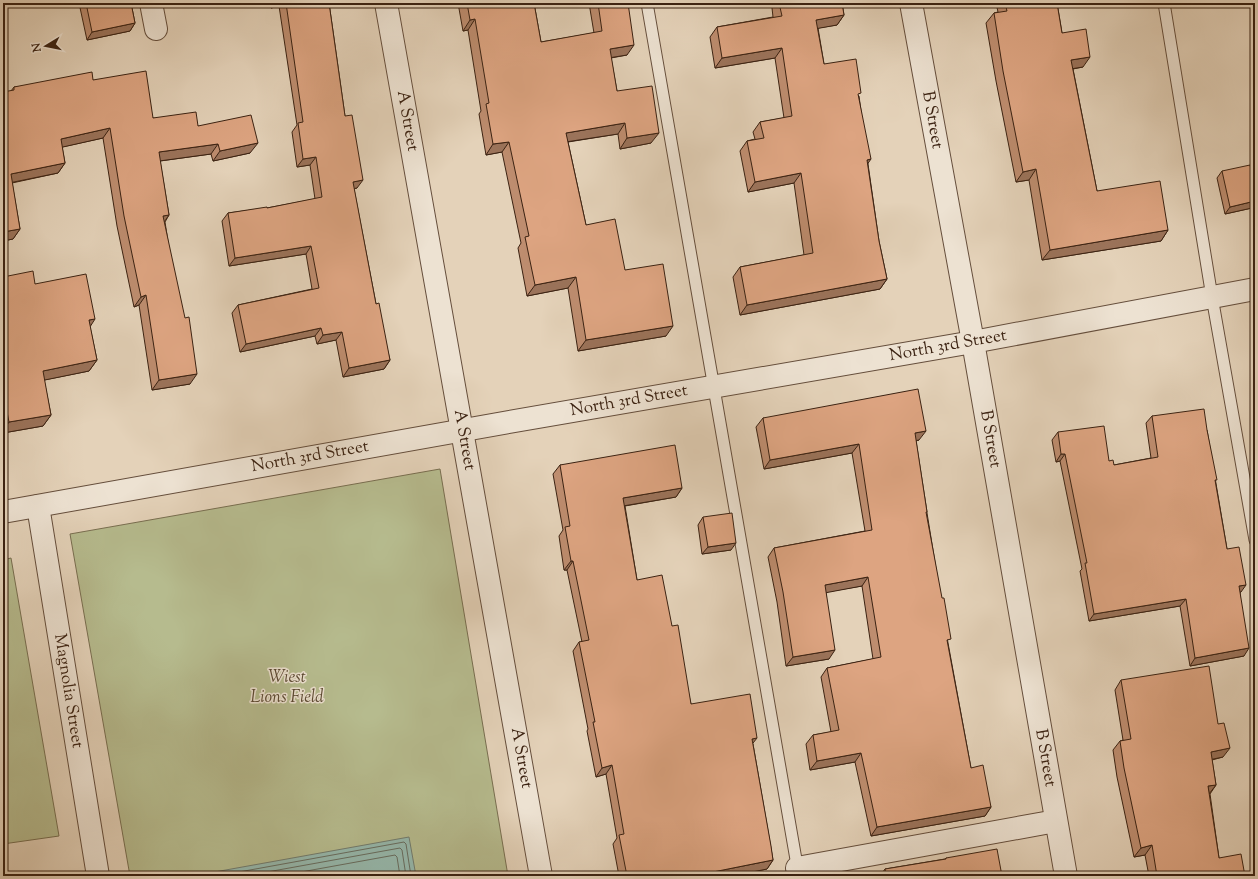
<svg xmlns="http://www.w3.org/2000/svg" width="1258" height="879" font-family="'Sorts Mill Goudy',serif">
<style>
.green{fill:#b6bb8e;stroke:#786e50}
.water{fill:#96b8ac;stroke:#727c6e}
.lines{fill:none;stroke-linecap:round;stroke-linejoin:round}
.shore{stroke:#686d5f;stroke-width:1}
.service-casing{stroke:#654e3c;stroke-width:13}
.minor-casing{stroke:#654e3c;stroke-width:24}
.service{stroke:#ede2d2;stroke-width:11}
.minor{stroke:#ede2d2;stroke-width:22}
.wall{fill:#be8d6f;stroke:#3b2212}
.shaded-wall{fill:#9b735a;stroke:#3b2212}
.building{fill:#dda481;stroke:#3b2212}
.labels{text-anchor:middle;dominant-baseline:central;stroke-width:3;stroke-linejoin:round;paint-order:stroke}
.street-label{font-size:17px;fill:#3b2212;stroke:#ede2d2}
.park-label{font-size:17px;font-style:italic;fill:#5a4831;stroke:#ede2d2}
</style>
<rect width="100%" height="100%" fill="#e4d2b9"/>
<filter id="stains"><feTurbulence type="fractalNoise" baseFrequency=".005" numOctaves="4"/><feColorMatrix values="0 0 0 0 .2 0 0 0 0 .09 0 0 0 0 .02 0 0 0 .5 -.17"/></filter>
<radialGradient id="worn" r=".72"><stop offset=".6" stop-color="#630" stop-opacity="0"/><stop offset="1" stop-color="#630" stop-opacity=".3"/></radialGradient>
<!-- green -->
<g class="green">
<polygon points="440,469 508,876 130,876 70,534"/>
<polygon points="11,558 59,836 3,844 3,560"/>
</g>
<!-- water -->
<polygon class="water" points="409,837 416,876 198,875"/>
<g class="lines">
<!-- shore -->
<g class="shore">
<polyline points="217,876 404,842 406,844 411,876"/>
<polyline points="245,876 400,848 402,850 406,876"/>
<polyline points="279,876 395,855 397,857 400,876"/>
</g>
<!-- service casing -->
<g class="service-casing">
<g id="service">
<polyline points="647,3 798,871"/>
<polyline points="1164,3 1212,297 1255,540"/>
</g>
</g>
<!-- minor casing -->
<g class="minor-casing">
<g id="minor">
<polyline points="151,3 156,29"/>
<polyline points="386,3 541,876"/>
<polyline points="911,3 973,342 1066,876"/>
<polyline points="38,506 98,876"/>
<polyline points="3,512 509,422 973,342 1255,289"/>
<polyline points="797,868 1056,821"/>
</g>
</g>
<!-- service -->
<use href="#service" class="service"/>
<!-- minor -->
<use href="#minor" class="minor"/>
</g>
<!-- wall -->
<g class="wall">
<polygon points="79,3 131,3 135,23 130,31 87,40"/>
<polygon points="270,3 329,3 345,116 357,188 354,189 376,304 390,360 384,369 343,377 336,340 317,344 315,336 240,352 232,313 238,305 312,289 306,254 229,266 222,221 228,213 267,208 315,199 310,165 297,167 292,132 297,125 279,6 271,8"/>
<polygon points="458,3 534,3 541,42 594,33 589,3 628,3 627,55 611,58 617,91 651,143 620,149 618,134 568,142 586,225 625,270 666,336 578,351 568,288 527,296 518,248 521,243 502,152 486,155 479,114 481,111 468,30 463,31"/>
<polygon points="775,3 842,3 844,15 837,25 818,28 824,64 859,96 868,164 879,241 887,279 880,289 740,315 733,277 740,267 804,255 794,183 748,192 740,151 747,141 755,139 753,132 760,122 784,118 775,58 715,68 710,37 717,27 773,17 772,8"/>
<polygon points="996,3 1057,3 1062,33 1083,67 1073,69 1097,191 1168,230 1161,241 1042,260 1029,180 1016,182 996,81 986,23 994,13 998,12"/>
<polygon points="1253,3 1255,3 1255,14"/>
<polygon points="93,80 153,118 198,126 250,153 213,161 211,154 160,161 169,215 165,222 190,384 152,390 139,305 134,307 117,226 103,138 62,147 65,163 58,173 12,183 20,229 13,239 3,241 11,91 14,87"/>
<polygon points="1222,171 1255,189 1255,204 1252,208 1225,214 1217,178"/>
<polygon points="3,277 35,284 90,327 97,360 89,371 44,380 51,415 43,426 3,433"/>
<polygon points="1152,416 1207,430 1227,549 1241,592 1240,592 1244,656 1190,666 1180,606 1089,621 1080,571 1082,569 1060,461 1056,462 1052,440 1058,432 1109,461 1114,465 1151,458 1146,423"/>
<polygon points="763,418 919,440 916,441 927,512 927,513 948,643 971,768 991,807 985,816 871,836 855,762 810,770 806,744 813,735 831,732 821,677 827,668 873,659 862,586 826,592 829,659 786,666 777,602 768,557 774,548 865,531 852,453 764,469 756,427"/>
<polygon points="560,465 682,488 676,497 625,506 637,580 672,626 691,704 753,744 773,860 767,869 733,876 619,876 613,844 617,838 606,774 596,777 587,731 588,729 573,651 579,642 582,642 567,570 564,570 559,536 563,530 553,474"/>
<polygon points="703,517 731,550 702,554 698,525"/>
<polygon points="1121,680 1223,757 1212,760 1216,785 1210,794 1219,858 1245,876 1149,876 1145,855 1134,857 1117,777 1113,750 1120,741 1123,740 1115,690"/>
<polygon points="946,858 1002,876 880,876 885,869 945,859"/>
</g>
<!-- shaded-wall -->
<g class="shaded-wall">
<polygon points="274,3 281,3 279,6 271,8"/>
<polygon points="844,15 837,25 809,30 816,20"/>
<polygon points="475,19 468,30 463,31 470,20"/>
<polygon points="135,23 130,31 87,40 92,32"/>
<polygon points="634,45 627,55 602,59 610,49"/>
<polygon points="782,48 775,58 715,68 722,58"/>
<polygon points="1090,57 1083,67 1064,70 1071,60"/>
<polygon points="625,123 618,134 559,143 566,133"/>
<polygon points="110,128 103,138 54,149 61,139"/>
<polygon points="659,133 651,143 620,149 627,138"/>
<polygon points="509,142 502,152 486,155 493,144"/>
<polygon points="258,143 250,153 213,161 220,151"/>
<polygon points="218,144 211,154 152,162 159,152"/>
<polygon points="316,157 310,165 297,167 303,159"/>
<polygon points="871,159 864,169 867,160"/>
<polygon points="65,163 58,173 4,184 11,174"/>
<polygon points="1036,169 1029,180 1016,182 1023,172"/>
<polygon points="801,173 794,183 748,192 755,182"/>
<polygon points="363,180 357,188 347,190 353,182"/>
<polygon points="1255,201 1255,204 1252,208 1225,214 1230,207"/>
<polygon points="169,215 162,225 163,216"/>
<polygon points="20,229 13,239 3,241 3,232"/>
<polygon points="1168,230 1161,241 1042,260 1050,250"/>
<polygon points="311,246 306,254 229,266 235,258"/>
<polygon points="576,277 568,288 527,296 535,285"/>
<polygon points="887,279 880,289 740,315 747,305"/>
<polygon points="146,295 139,305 134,307 141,297"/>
<polygon points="95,319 88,330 89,320"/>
<polygon points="673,326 666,336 578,351 586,340"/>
<polygon points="321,328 315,336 240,352 246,344"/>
<polygon points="342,332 336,340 317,344 323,335"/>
<polygon points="97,360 89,371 35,382 43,371"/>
<polygon points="390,360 384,369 343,377 349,368"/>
<polygon points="197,374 190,384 152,390 159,380"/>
<polygon points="51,415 43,426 3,433 3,431 9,422"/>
<polygon points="926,431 919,440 908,442 915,433"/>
<polygon points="859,444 852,453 764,469 770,460"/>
<polygon points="1061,454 1065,454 1060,461 1056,462"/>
<polygon points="682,488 676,497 617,507 623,498"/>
<polygon points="736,543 731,550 702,554 708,547"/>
<polygon points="571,561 573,561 567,570 564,570"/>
<polygon points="868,577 862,586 819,594 825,585"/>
<polygon points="1246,585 1241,592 1234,594 1239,586"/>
<polygon points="1186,599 1180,606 1089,621 1094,614"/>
<polygon points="1249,648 1244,656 1190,666 1195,658"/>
<polygon points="835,650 829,659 786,666 793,657"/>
<polygon points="757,738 750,747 752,739"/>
<polygon points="1230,748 1223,757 1204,761 1211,752"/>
<polygon points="861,753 855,762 810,770 817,761"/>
<polygon points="612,765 606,774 596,777 602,768"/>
<polygon points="1216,785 1209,794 1208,786"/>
<polygon points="991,807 985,816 871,836 877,827"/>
<polygon points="1152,845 1145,855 1134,857 1141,848"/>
<polygon points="773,860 767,869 733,876 693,876"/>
</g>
<!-- building -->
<g class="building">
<polygon points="86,3 131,3 135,23 92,32"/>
<polygon points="286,3 329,3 345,116 352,115 363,180 353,182 376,304 379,303 390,360 349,368 342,332 323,335 321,328 246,344 238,305 319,288 311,246 235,258 228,213 267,207 267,208 322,197 316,157 303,159 298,123 303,122"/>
<polygon points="467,3 534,3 541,42 602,31 598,3 628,3 634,45 610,49 617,91 652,86 659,133 627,138 625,123 566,133 586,225 615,219 625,270 663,264 673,326 586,340 576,277 535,285 525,237 529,236 509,142 493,144 486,104 489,103 475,19 470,20"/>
<polygon points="779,3 842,3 844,15 816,20 824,64 856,59 861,93 858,94 871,159 867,160 879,241 887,279 747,305 740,267 813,253 801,173 755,182 747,141 764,138 760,122 792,116 782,48 722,58 717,27 782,16"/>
<polygon points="1005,3 1057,3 1062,33 1086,29 1090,57 1071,60 1097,191 1160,181 1168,230 1050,250 1036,169 1023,172 1003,71 994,13 1007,11"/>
<polygon points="146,71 153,118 196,112 198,126 251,115 258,143 220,151 218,144 159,152 169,215 163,216 185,318 189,317 197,374 159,380 146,295 141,297 124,216 110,128 61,139 65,163 11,174 20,229 3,232 3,92 14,90 14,87 92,72 93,80"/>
<polygon points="1250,165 1255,189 1255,201 1230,207 1222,171"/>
<polygon points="33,271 35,284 86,274 95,319 89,320 97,360 43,371 51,415 9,422 3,391 3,277"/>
<polygon points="918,389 926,431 915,433 927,512 926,512 942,598 944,598 951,639 947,640 971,768 983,765 991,807 877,827 861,753 817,761 813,735 839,730 827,668 881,657 868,577 825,585 835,650 793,657 783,592 774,548 872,530 859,444 770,460 763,418"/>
<polygon points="1204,409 1207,430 1217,480 1215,480 1227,549 1239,547 1246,585 1239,586 1249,648 1195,658 1186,599 1094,614 1085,563 1087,563 1065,454 1061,454 1058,432 1104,426 1109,461 1113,460 1114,465 1158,457 1152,416"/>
<polygon points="675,445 682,488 623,498 637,580 662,575 672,626 678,625 691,704 750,694 757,738 752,739 771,846 773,860 693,876 627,876 619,835 624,834 612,765 602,768 593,722 595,722 579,642 589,640 573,561 571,561 565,527 570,526 560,465"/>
<polygon points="732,513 736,543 708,547 703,517"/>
<polygon points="1209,666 1218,724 1224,723 1230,748 1211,752 1216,785 1208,786 1219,858 1241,854 1245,876 1157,876 1152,845 1141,848 1124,768 1120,741 1131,739 1121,680"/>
<polygon points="997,849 1002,876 886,876 885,869 946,859 946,858"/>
</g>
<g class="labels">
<!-- street labels -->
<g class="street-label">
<text transform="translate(932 120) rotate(80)">B Street</text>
<text transform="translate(407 121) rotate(80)">A Street</text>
<text transform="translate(948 346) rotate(-10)">North 3rd Street</text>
<text transform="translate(629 401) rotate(-10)">North 3rd Street</text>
<text transform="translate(990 439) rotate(80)">B Street</text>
<text transform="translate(464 440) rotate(80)">A Street</text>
<text transform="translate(310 457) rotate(-10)">North 3rd Street</text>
<text transform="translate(68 691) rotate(81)">Magnolia Street</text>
<text transform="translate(521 758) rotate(80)">A Street</text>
<text transform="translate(1045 758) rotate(80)">B Street</text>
</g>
<!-- park labels -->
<g class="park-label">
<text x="287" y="678">Wiest<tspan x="287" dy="20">Lions Field</tspan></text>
</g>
</g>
<!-- margin -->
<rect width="1258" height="879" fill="none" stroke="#e4d2b9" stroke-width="16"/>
<rect x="4" y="4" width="1250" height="871" fill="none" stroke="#3b2212" stroke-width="2"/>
<rect x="8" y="8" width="1242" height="863" fill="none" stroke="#3b2212"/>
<!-- north arrow -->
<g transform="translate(46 46) rotate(260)" stroke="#ede2d2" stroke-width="3" paint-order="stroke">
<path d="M0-3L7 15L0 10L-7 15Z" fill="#3b2212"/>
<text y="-6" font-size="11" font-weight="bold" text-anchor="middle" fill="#3b2212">N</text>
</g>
<rect width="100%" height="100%" filter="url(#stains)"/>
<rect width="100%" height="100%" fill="url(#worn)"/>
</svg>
